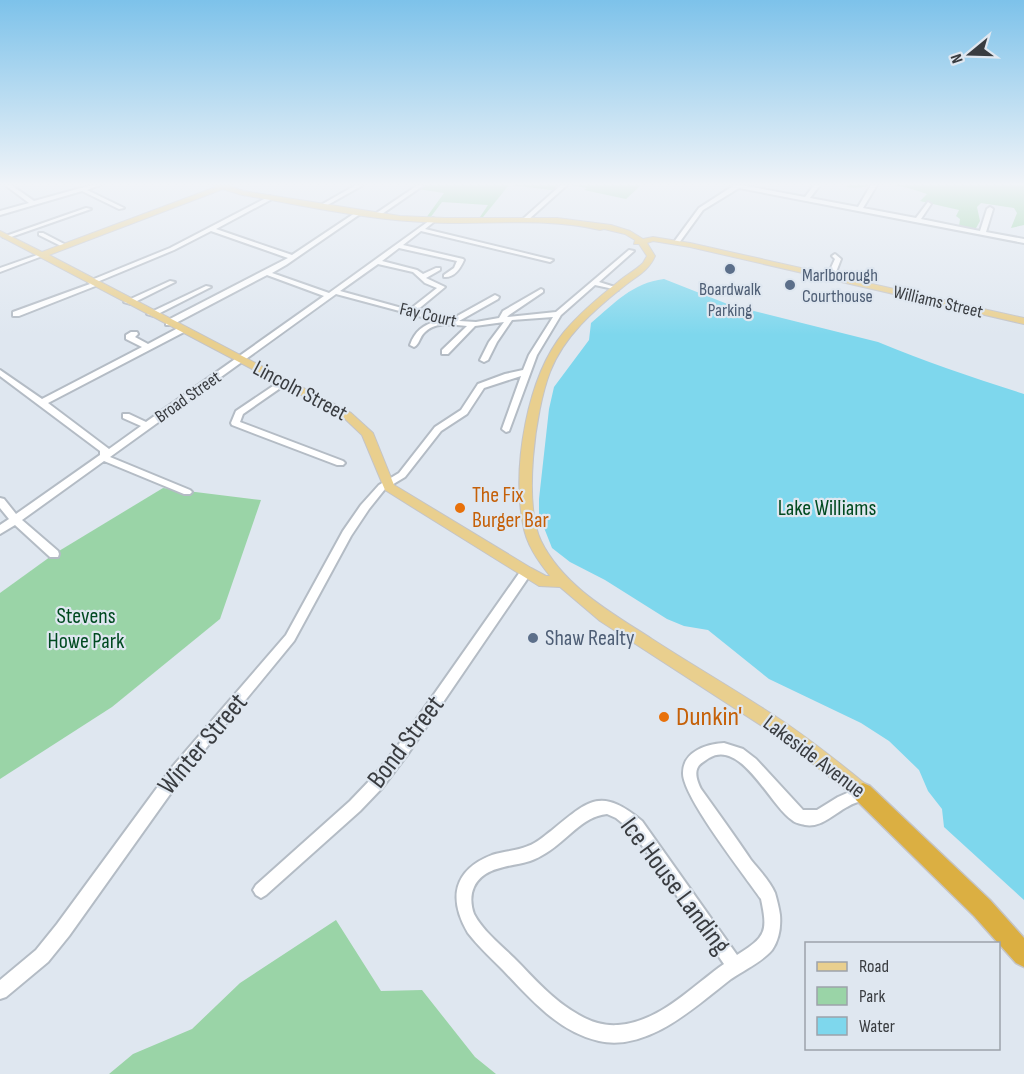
<svg xmlns="http://www.w3.org/2000/svg" width="1024" height="1074" font-family="'Sofia Sans Condensed',sans-serif">
<style>
.green{fill:#9ad4a7}
.water{fill:#7ed7ed}
.lines{fill:none;stroke-linecap:round;stroke-linejoin:round}
.minor-casing{stroke:#b4bcc5;stroke-width:4}
.major-casing{stroke:#c4c4c6;stroke-width:2}
.highway-casing{stroke:#c4c4c6;stroke-width:3}
.minor{fill:#fff;fill-rule:evenodd}
.major{fill:#e9cf8e;fill-rule:evenodd}
.highway{fill:#dbaf42;fill-rule:evenodd}
.service-dot{fill:#5c6f8a;stroke:#dfe7f0;stroke-width:2}
.food-dot{fill:#e8710a;stroke:#dfe7f0;stroke-width:2}
.labels{text-anchor:middle;dominant-baseline:central;stroke-width:4.5;stroke-linejoin:round;paint-order:stroke}
.far-service-label{font-size:18px;fill:#4e5e75;stroke:#dfe7f0;text-anchor:start}
.far-street-label{font-size:18px;fill:#393c40;stroke:#dfe7f0}
.street-label{font-size:22px;fill:#393c40;stroke:#dfe7f0}
.food-label{font-size:22px;fill:#c56008;stroke:#dfe7f0;text-anchor:start}
.park-label{font-size:22px;fill:#004a20;stroke:#dfe7f0}
.service-label{font-size:22px;fill:#4e5e75;stroke:#dfe7f0;text-anchor:start}
.near-food-label{font-size:27px;fill:#c56008;stroke:#dfe7f0;text-anchor:start}
.near-street-label{font-size:27px;fill:#393c40;stroke:#dfe7f0}
</style>
<rect width="100%" height="100%" fill="#dfe7f0"/>
<!-- green -->
<g class="green">
<polygon points="424,185 559,185 552,190 509,185 483,217 480,217 488,205 442,202 430,218 426,218 444,193 418,189"/>
<polygon points="568,185 641,185 626,199 584,190 587,188"/>
<path d="M848,185h176v40l-13,3 6,-15 -3,-5 -33,-5 -4,4 3,14 -5,9 -16,-3 1,-8 -4,-3 3,-6 -39,-9 7,-7c-15,-5 -31,-10 -47,-9 -12,1 -21,4 -34,2z"/>
<polygon points="163,488 261,500 220,619 112,707 0,779 0,593 54,554"/>
<polygon points="336,920 381,991 422,990 475,1057 496,1074 109,1074 133,1054 192,1029 240,983"/>
</g>
<!-- water -->
<path class="water" d="M664,279l66,26 148,37c48,20 96,36 146,52v506l-80,-73 -2,-18 -14,-18 -9,-21 -30,-29 -28,-18 -92,-44 -61,-49 -24,-4 -17,-7 -62,-39 -35,-18 -18,-14 -13,-33v-16l10,-90 5,-22 35,-47 2,-17c24,-20 41,-40 73,-44z"/>
<g class="lines">
<!-- minor casing -->
<g class="minor-casing">
<g id="minor">
<polygon points="5,185 11,185 34,201 92,185 100,185 87,190 124,208 119,209 82,191 0,215 0,211 29,203"/>
<polygon points="356,185 363,185 324,207 319,206"/>
<polygon points="418,185 424,185 379,216 375,216 375,214"/>
<polygon points="561,185 567,185 528,220 524,220 524,218"/>
<polygon points="731,185 741,185 805,197 814,185 820,185 810,198 858,207 871,185 877,185 863,208 916,218 928,202 931,204 921,219 980,231 987,209 990,207 993,209 986,232 1024,239 1024,243 739,188 703,210 679,243 675,243 674,242 699,208 733,186"/>
<path d="M270,196l3,2 -1,1 -56,30 76,26 66,-44 5,1 -77,53 -14,8 57,20 104,-75 3,2 -1,1 -10,8 128,31 -3,2 -129,-31 -18,14 60,14 1,1c-4,9 -10,18 -20,17v-2l10,-7 3,-7 -58,-13 -17,13 35,9 6,4 13,-6h4v2l-14,8 19,9 -29,24 34,9 45,-25 4,2 -1,2 -39,22 17,1 23,-4 4,-7 38,-22 2,1v2l-34,23 -2,2 49,-5 73,-62 5,1 -35,31 19,6v2l-23,-5 -34,30 -24,40 -28,76 -3,1 -4,-3 19,-53 -37,12 -17,26 -26,17 -36,46 -20,12 -16,20 -18,27 -57,105 -111,135 -114,160 -21,26 -42,35 -6,2v-19l36,-30 21,-26 116,-158 113,-131 57,-104 18,-26 18,-20 20,-12 36,-46 26,-17 17,-26 27,-10 18,-4 6,-15 24,-38 -41,3 -15,22 -9,18 -4,2 -4,-2 9,-18 15,-20 -29,4 -27,28h-6v-4l25,-24c-14,-1 -31,-5 -42,6 -6,5 -5,12 -11,15l-4,-2c5,-14 13,-20 27,-24l-101,-27 -226,163 80,33 2,2 -2,2h-6l-80,-33 -82,59 36,31 1,3 -1,3h-8l-35,-32 -15,9v-9l9,-6 -9,-11v-10l4,1 12,15 84,-59v-4l-100,-75v-6l42,29 100,-52 -16,-8v-4l5,-3h6l1,2 -3,3 13,7 30,-16h6v4l-136,71 61,46 32,-23 -18,-8v-4h6l17,8 178,-126 -57,-21 -95,50h-6v-4l122,-63 -77,-27 -37,19 -77,32 2,2 -1,1 -79,31h-6v-4l77,-28 -2,-2 1,-1 81,-33zM378,264l35,8 12,11 12,5 -28,22 -69,-19z"/>
<polygon points="86,208 91,209 8,238 3,237"/>
<polygon points="39,233 43,233 68,246 63,247 39,235"/>
<polygon points="40,254 45,255 0,272 0,268"/>
<polygon points="835,254 841,259 836,272 831,274 829,277 825,277 824,276 827,271 830,270 835,259 832,256"/>
<polygon points="170,281 175,282 131,304 124,302"/>
<polygon points="206,286 211,287 154,316 147,314"/>
<polygon points="282,380 288,380 289,382 243,414 240,422 343,461 345,463 343,465 337,465 232,425 231,423 236,411"/>
<polygon points="526,568 530,569 531,572 530,575 407,755 382,788 360,811 266,895 261,898 256,895 253,890 256,885 350,801 372,778 397,747 522,569"/>
<path d="M724,743l19,6 13,10 47,51h14l21,-13 25,-11 5,2 2,5 -2,5c-7,3 -15,5 -21,9 -13,7 -26,21 -42,18 -4,-1 -10,-2 -13,-5 -21,-13 -51,-82 -83,-62 -4,3 -9,5 -11,9 -4,7 0,16 3,22 17,24 34,47 50,71 8,10 19,21 24,33 2,7 4,15 5,22 1,12 -1,25 -8,35 -10,12 -28,20 -41,29 -35,27 -83,73 -132,62 -41,-9 -69,-43 -97,-72 -12,-12 -24,-23 -34,-36 -20,-34 -15,-63 24,-78 12,-4 25,-4 36,-9 9,-3 16,-10 23,-15 37,-30 49,-45 91,-10l95,134c29,-18 31,-23 24,-56 -16,-23 -79,-103 -78,-126 0,-22 24,-29 41,-30zM607,814l9,4 16,13 92,133c-33,23 -64,58 -106,61 -14,1 -27,-3 -39,-10 -26,-14 -45,-37 -65,-57 -14,-14 -31,-27 -40,-44 -3,-8 -4,-19 0,-27 10,-21 37,-20 56,-26 6,-2 11,-5 16,-8 22,-13 35,-36 61,-39z"/>
</g>
</g>
<!-- major casing -->
<g class="major-casing">
<path id="major" d="M213,185h15l15,6 157,25 45,2h112l54,7 19,6 13,8 10,-2 37,6 334,75v6l-334,-77 -37,-6 -6,2 8,13c-6,15 -20,21 -32,31 -29,23 -59,49 -73,85 -15,39 -27,131 -9,169 22,45 71,72 111,98 37,24 75,46 112,70 37,23 71,50 105,78l3,6 -3,6 -6,3 -6,-3 -78,-62 -179,-116 -40,-34 -21,-1 -154,-96 -23,-55 -19,-18 -343,-181v-5l42,21 174,-65zM223,189l19,6c60,10 120,24 181,27 59,4 118,-6 177,8l4,-1 21,5 10,6 -1,4h5l8,12 -4,7c-7,7 -17,12 -25,19 -19,15 -38,31 -54,50 -37,45 -52,135 -41,192 3,20 15,37 27,52h-4l-15,-8 -137,-83 -21,-52 -22,-20 -302,-158z"/>
</g>
<!-- highway casing -->
<g class="highway-casing">
<polygon id="highway" points="863,783 870,786 990,900 1024,938 1024,967 1016,963 974,916 856,800 853,793 856,786"/>
</g>
<!-- minor -->
<use href="#minor" class="minor"/>
<!-- major -->
<use href="#major" class="major"/>
<!-- highway -->
<use href="#highway" class="highway"/>
</g>
<!-- sky -->
<linearGradient id="sky" x2="0" y2="1"><stop stop-color="#7dc2ea"/><stop offset="0.55" stop-color="#f1f4f8"/><stop offset="1" stop-color="#f1f4f8" stop-opacity="0"/></linearGradient>
<rect width="1024" height="335" fill="url(#sky)"/>
<!-- markers -->
<g class="service-dot">
<circle cx="730" cy="269" r="6"/>
<circle cx="790" cy="285" r="6"/>
<circle cx="533" cy="638" r="6"/>
</g>
<g class="food-dot">
<circle cx="460" cy="508" r="6"/>
<circle cx="664" cy="717" r="6"/>
</g>
<g class="labels">
<!-- far-service labels -->
<g class="far-service-label">
<text x="802" y="275">Marlborough<tspan x="802" dy="21">Courthouse</tspan></text>
<text x="730" y="289" text-anchor="middle">Boardwalk<tspan x="730" dy="21">Parking</tspan></text>
</g>
<!-- far-street labels -->
<g class="far-street-label">
<text transform="translate(938 302) rotate(13)">Williams Street</text>
<text transform="translate(428 315) rotate(13)">Fay Court</text>
<text transform="translate(188 397) rotate(-35)">Broad Street</text>
</g>
<!-- street labels -->
<g class="street-label">
<text transform="translate(300 391) rotate(28)">Lincoln Street</text>
<text transform="translate(814 757) rotate(37)">Lakeside Avenue</text>
</g>
<!-- food labels -->
<g class="food-label">
<text x="472" y="495">The Fix<tspan x="472" dy="25">Burger Bar</tspan></text>
</g>
<!-- park labels -->
<g class="park-label">
<text x="827" y="508">Lake Williams</text>
<text x="86" y="616">Stevens<tspan x="86" dy="25">Howe Park</tspan></text>
</g>
<!-- service labels -->
<g class="service-label">
<text x="545" y="638">Shaw Realty</text>
</g>
<!-- near-food labels -->
<g class="near-food-label">
<text x="676" y="717">Dunkin'</text>
</g>
<!-- near-street labels -->
<g class="near-street-label">
<text transform="translate(406 742) rotate(-53)">Bond Street</text>
<text transform="translate(203 744) rotate(-50)">Winter Street</text>
<text transform="translate(675 886) rotate(53)">Ice House Landing</text>
</g>
</g>
<!-- legend -->
<rect x="805" y="942" width="195" height="108" fill="#dfe7f0" stroke="#9da3aa" stroke-width="1.5"/>
<rect x="817" y="962" width="30" height="9" fill="#e9cf8e" stroke="#9da3aa" stroke-width="1.5"/>
<text x="859" y="972" font-size="18" fill="#393c40">Road</text>
<rect x="817" y="987" width="30" height="18" fill="#9ad4a7" stroke="#9da3aa" stroke-width="1.5"/>
<text x="859" y="1002" font-size="18" fill="#393c40">Park</text>
<rect x="817" y="1017" width="30" height="18" fill="#7ed7ed" stroke="#9da3aa" stroke-width="1.5"/>
<text x="859" y="1032" font-size="18" fill="#393c40">Water</text>
<!-- north arrow -->
<g transform="translate(970 54) rotate(251)" stroke="#dfe7f0" stroke-width="4.5" paint-order="stroke">
<path d="M0-4.5L10 22L0 15L-10 22Z" fill="#393c40"/>
<text y="-9" font-size="16" font-weight="bold" text-anchor="middle" fill="#393c40">N</text>
</g>
</svg>
